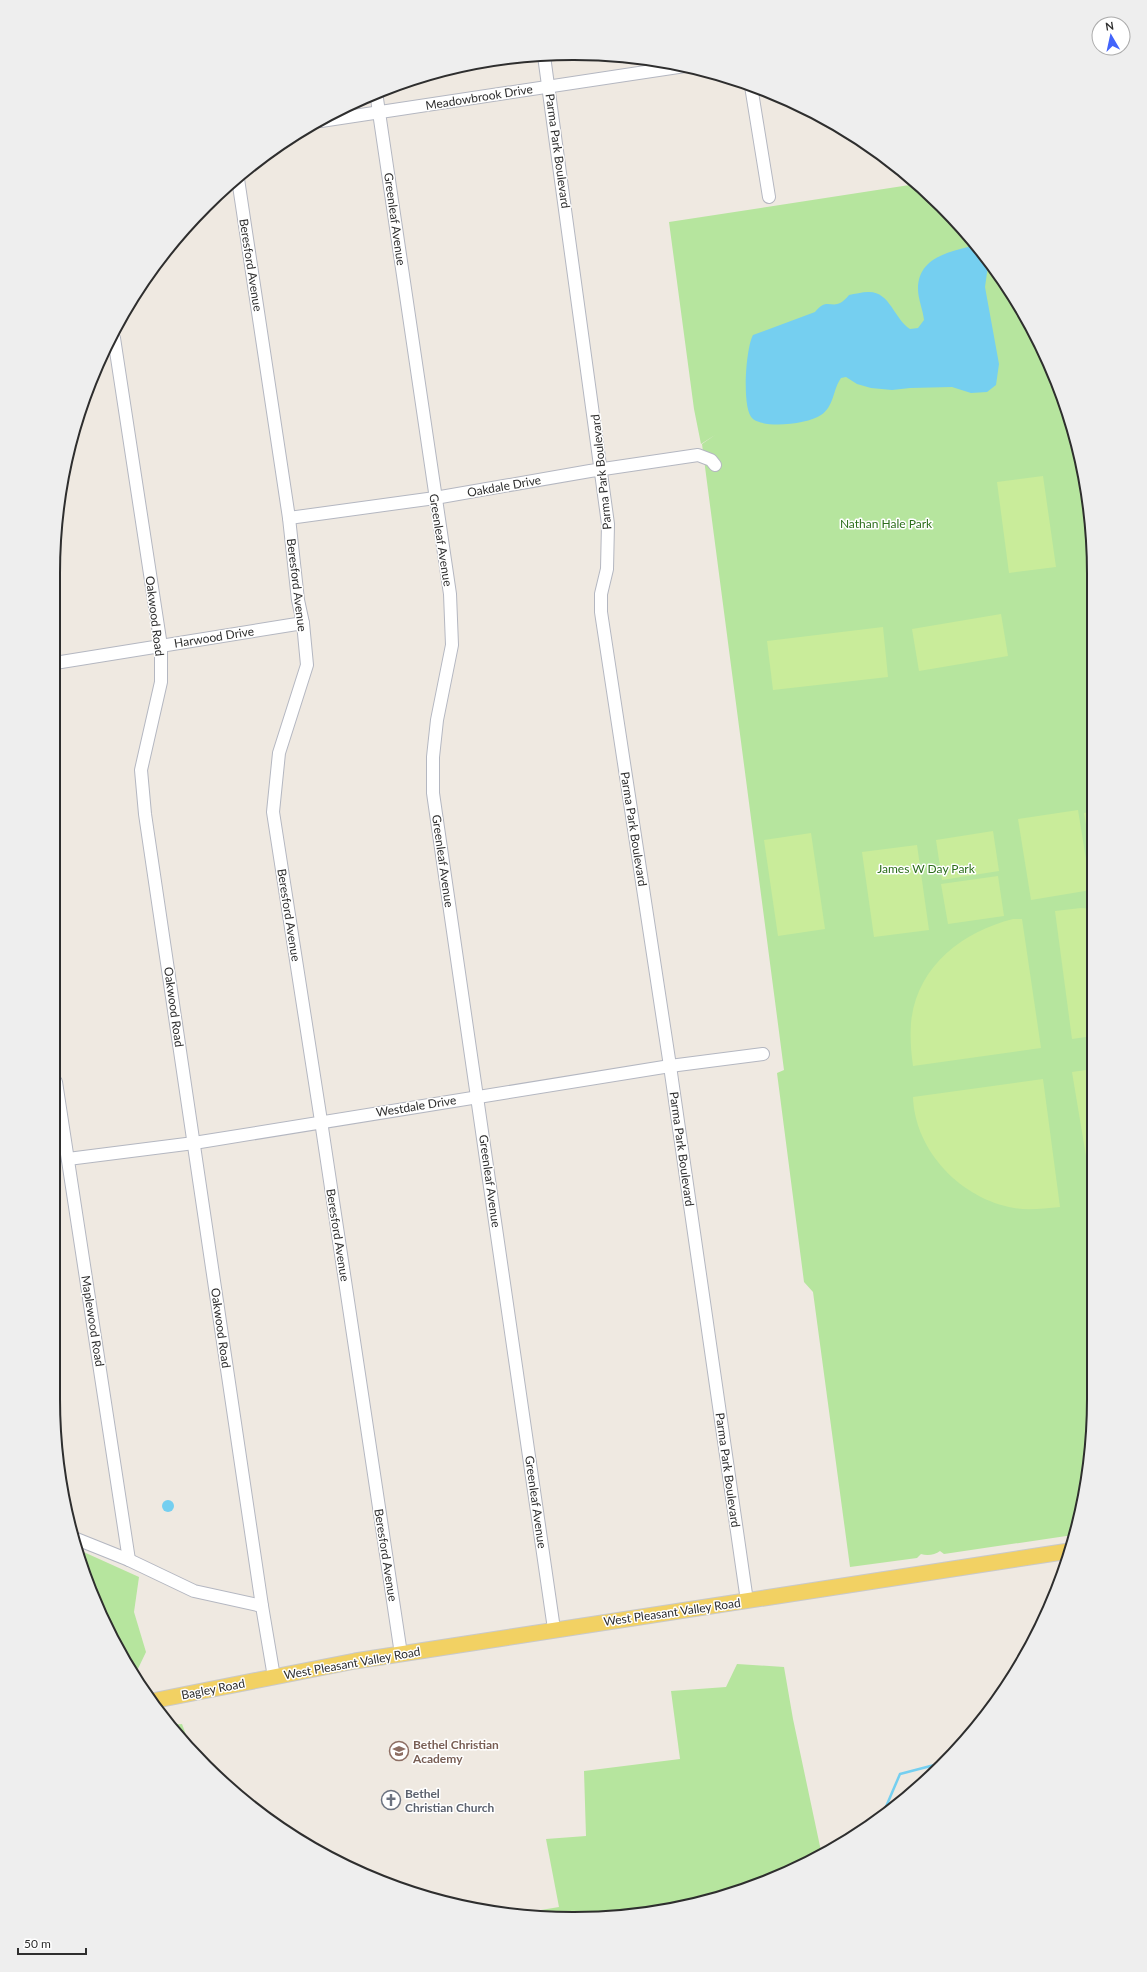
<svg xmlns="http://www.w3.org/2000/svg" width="1147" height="1972" font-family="Lato,sans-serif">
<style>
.green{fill:#b6e59e}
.pitch{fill:#c9ec9a}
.water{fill:#75cff0}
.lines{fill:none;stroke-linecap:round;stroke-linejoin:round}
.stream{stroke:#75cff0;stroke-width:2.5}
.minor-casing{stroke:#b4b7c1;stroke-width:14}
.major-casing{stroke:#c9c9c9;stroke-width:17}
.minor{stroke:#fff;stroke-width:12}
.major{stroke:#f2d163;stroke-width:15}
.labels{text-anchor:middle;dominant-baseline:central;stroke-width:3;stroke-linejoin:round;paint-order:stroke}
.street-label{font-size:12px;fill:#2e2e2e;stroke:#fff}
.park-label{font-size:12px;fill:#2c6e1b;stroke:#fff}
.education-label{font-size:12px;font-weight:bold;fill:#785e54;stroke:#fff;text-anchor:start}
.worship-label{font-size:12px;font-weight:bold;fill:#5b616d;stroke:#fff;text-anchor:start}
.rim{fill:none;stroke:#2e2e2e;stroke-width:2}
</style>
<rect width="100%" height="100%" fill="#efe9e1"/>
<!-- green -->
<g class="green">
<path d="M916,184l26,22 82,107 42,93 27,133v894l-20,102 -129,19 -4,-3c-5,4 -13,5 -19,3l-4,4 -67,9 -37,-275 -9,-10 -27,-209 7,-3 -82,-626 13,-9 -14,9 -7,-35 -25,-187z"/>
<polygon points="77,1549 139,1577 134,1612 146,1652 135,1675 95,1596 92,1594 81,1566"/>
<polygon points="737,1664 784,1667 793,1719 821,1851 772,1879 675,1909 607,1918 511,1915 559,1907 546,1839 586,1836 584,1771 680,1759 671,1691 726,1687"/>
<polygon points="182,1724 192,1751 169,1725"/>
</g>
<!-- pitch -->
<g class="pitch">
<polygon points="1043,476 1056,567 1009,573 997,482"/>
<polygon points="1001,614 1008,656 919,671 912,629"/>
<polygon points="883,627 888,677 773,690 767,641"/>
<polygon points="1078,810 1091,890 1031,900 1018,819"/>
<polygon points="1093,811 1093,864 1084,813"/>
<polygon points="993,831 999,871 942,880 936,840"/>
<polygon points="811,833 825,929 778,936 764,840"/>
<polygon points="917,845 929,930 874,937 862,852"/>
<polygon points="998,876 1004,916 948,924 941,884"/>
<polygon points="1081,908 1093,909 1093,1036 1072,1039 1055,911"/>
<path d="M1013,919h9l19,129 -128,18c-2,-14 -3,-28 -2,-43 5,-56 51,-91 102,-104z"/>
<polygon points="1093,1069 1093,1198 1072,1072"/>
<path d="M1043,1079l17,128c-15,1 -31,4 -46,1 -52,-9 -99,-56 -101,-111z"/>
</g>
<!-- water -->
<g class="water">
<path d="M972,246l16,20 -3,21 14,77 -3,21 -9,7 -16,1 -19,-6 -42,1 -18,2 -21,-2 -14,-4 -11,-7 -5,1c-8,11 -7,29 -20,37 -13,9 -55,14 -68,4 -12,-9 -7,-72 0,-84l62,-23c14,-18 18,3 34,-17 6,-1 13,-3 19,-3 22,-1 26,27 42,37l8,-1 6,-8c-1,-10 -6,-21 -6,-31 0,-31 30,-37 54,-43z"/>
<circle cx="168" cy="1506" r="6"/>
</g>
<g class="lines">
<!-- stream -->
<polyline class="stream" points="885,1815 885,1809 900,1774 942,1763"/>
<!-- minor casing -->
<g class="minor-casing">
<g id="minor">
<polyline points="544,56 608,524 607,569 601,594 601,612 670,1066 747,1601"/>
<polyline points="751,86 769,197"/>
<polyline points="376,92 450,594 452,645 437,720 433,757 433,793 554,1629"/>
<polyline points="321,121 685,66"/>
<polyline points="238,179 289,518 298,600 303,623 307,665 279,753 273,812 321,1121 401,1654"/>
<polyline points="114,338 161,646 161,682 141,770 145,814 262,1606 274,1677"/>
<polyline points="289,518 435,498 590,471 698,455 711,460 715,465"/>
<polyline points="55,663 303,623"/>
<polyline points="56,1082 129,1560"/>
<polyline points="68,1159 194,1143 670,1066 763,1054"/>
<polyline points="74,1538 129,1560 194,1591 262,1606"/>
</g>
</g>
<!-- major casing -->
<g class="major-casing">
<polyline id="major" points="152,1701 355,1661 1069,1551"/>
</g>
<!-- minor -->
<use href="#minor" class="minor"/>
<!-- major -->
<use href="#major" class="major"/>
</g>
<!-- icons -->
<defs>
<g id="school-ring" transform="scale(1)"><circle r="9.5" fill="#fff" stroke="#8d6e63" stroke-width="1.5"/><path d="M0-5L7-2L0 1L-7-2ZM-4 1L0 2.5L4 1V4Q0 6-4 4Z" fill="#8d6e63"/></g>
<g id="church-ring" transform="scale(1)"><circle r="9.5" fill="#fff" stroke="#6b7280" stroke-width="1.5"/><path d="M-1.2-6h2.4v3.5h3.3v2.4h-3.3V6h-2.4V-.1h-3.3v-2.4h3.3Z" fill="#6b7280"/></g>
</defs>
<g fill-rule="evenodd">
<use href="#school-ring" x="399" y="1751"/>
<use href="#church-ring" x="391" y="1800"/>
</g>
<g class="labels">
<!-- street labels -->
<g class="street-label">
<text transform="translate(479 97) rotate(-9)">Meadowbrook Drive</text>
<text transform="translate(558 151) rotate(82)">Parma Park Boulevard</text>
<text transform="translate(395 219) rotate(82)">Greenleaf Avenue</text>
<text transform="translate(251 265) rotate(81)">Beresford Avenue</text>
<text transform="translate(601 472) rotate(-96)">Parma Park Boulevard</text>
<text transform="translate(504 486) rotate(-10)">Oakdale Drive</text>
<text transform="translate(441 540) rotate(81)">Greenleaf Avenue</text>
<text transform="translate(297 585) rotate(83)">Beresford Avenue</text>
<text transform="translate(155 616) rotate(83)">Oakwood Road</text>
<text transform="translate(214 637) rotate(-9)">Harwood Drive</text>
<text transform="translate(634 829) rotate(81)">Parma Park Boulevard</text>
<text transform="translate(443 861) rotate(82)">Greenleaf Avenue</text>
<text transform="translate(289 915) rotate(81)">Beresford Avenue</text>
<text transform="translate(174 1007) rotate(82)">Oakwood Road</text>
<text transform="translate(416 1106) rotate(-9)">Westdale Drive</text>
<text transform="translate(682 1149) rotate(82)">Parma Park Boulevard</text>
<text transform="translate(490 1181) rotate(82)">Greenleaf Avenue</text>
<text transform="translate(338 1235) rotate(81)">Beresford Avenue</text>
<text transform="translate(93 1321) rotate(81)">Maplewood Road</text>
<text transform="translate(221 1328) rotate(82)">Oakwood Road</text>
<text transform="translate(728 1470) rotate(82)">Parma Park Boulevard</text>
<text transform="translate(536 1502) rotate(82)">Greenleaf Avenue</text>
<text transform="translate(386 1555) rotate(81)">Beresford Avenue</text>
<text transform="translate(672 1612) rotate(-8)">West Pleasant Valley Road</text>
<text transform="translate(352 1663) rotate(-10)">West Pleasant Valley Road</text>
<text transform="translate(213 1689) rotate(-11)">Bagley Road</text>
</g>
<!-- park labels -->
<g class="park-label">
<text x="886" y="523">Nathan Hale Park</text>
<text x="926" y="868">James W Day Park</text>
</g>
<!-- education labels -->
<g class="education-label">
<text x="413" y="1744">Bethel Christian<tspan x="413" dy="14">Academy</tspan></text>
</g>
<!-- worship labels -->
<g class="worship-label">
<text x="405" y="1793">Bethel<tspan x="405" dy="14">Christian Church</tspan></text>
</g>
</g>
<!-- crop -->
<path d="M0 0H1147V1972H0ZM573 60H574A513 513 0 0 1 1087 573V1399A513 513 0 0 1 574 1912H573A513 513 0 0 1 60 1399V573A513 513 0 0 1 573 60Z" fill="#eee" fill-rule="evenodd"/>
<path class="rim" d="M573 60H574A513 513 0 0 1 1087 573V1399A513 513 0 0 1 574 1912H573A513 513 0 0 1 60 1399V573A513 513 0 0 1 573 60Z"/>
<!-- north arrow -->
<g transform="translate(1111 36) rotate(351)"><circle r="19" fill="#ffffff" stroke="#ababab"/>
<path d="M0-3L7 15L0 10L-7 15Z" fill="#4264fb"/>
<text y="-6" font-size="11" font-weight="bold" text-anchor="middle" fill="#2e2e2e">N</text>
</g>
<!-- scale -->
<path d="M18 1948v6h68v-6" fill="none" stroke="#2e2e2e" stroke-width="2"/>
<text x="24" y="1948" font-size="12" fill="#2e2e2e" stroke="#ffffff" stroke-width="3" paint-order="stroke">50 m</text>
</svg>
